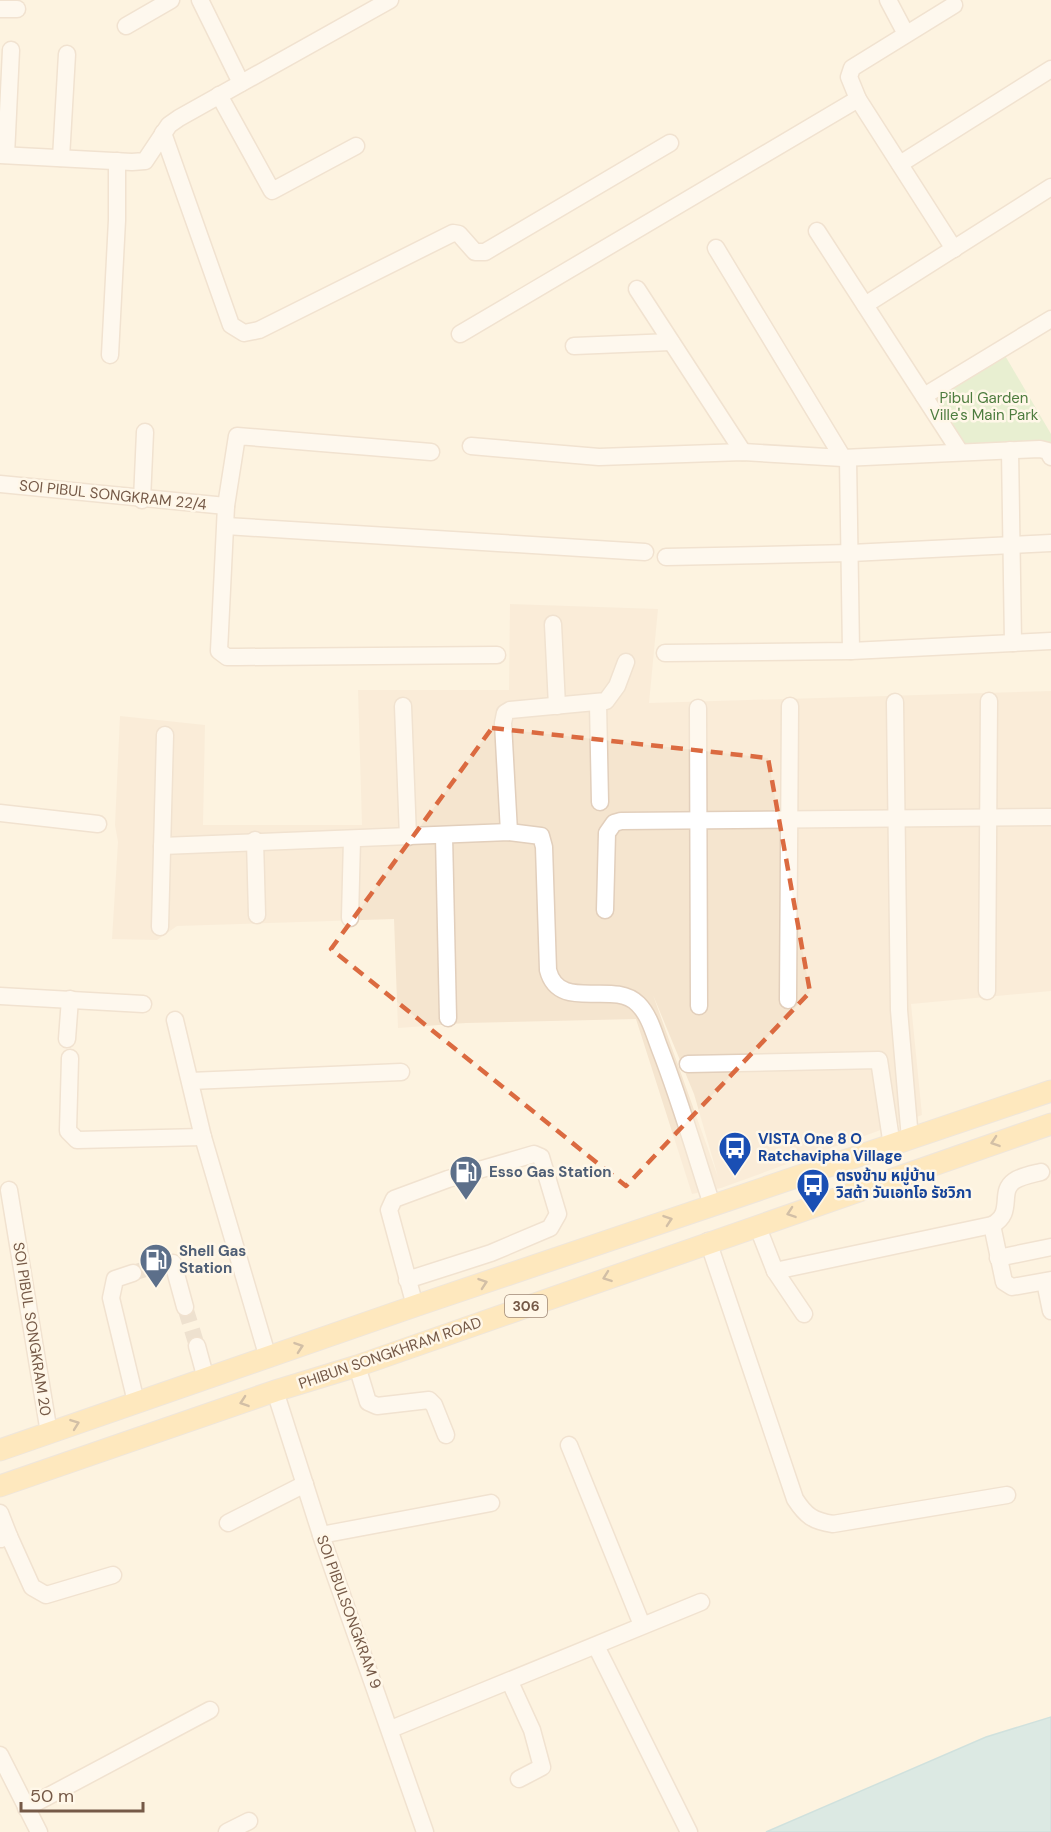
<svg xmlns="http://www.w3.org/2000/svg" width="1051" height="1832" font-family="'DM Sans','Noto Sans Thai',sans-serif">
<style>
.residential{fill:#f5e5cf;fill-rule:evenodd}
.green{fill:#cfebbf}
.water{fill:#b4dee7;stroke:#9acdda;stroke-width:1.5}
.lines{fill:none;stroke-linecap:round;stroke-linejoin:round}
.minor-tunnel{stroke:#dbccba;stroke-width:16;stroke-dasharray:16 8;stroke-linecap:butt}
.minor-casing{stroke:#e2cfbc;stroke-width:19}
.major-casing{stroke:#ded7d3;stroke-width:23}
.minor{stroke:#fff;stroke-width:16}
.major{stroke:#ffdc96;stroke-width:21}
.oneway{stroke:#9e805f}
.marked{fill:none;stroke:#db6a40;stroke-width:4.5;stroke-dasharray:12 8;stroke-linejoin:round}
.labels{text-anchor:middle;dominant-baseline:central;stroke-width:5;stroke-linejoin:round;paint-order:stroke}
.shield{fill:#fff7e8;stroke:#9e8877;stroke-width:1.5}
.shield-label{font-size:14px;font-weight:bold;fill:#755947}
.park-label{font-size:15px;fill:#4d7c3e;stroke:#fff7e8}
.street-label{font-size:15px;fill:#755947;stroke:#fff7e8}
.transit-label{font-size:15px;font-weight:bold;fill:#164399;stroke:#fff7e8;text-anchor:start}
.service-label{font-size:15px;font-weight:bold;fill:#4e5e75;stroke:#fff7e8;text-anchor:start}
</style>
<rect width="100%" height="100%" fill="#fdf3e0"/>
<!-- residential -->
<path class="residential" d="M510,604l148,5 -9,94 402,-12v300l-140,13 11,111 -201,73 -29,6 -56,-175 -170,4 -68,5 -4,-109 -217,7 -20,14 -45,-1 6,-97 -3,-17 5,-109 85,9 -2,100h159l-4,-135h151zM653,995l41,99 24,83z"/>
<!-- green -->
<polygon class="green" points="1000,347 1051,434 1051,446 962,449 928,394"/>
<!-- water -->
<polygon class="water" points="1051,1717 1051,1832 766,1832 986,1737"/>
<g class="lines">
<!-- minor-tunnel -->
<g class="minor-tunnel">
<polyline points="133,1273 158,1265"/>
<polyline points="185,1307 197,1346"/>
</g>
<!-- minor casing -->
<g class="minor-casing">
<g id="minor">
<polyline points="200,0 241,83"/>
<polyline points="888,0 906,34"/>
<polyline points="954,5 852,68 849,77 858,99 954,249"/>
<polyline points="0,9 17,9"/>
<polyline points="126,26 171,0"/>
<polyline points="219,95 272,191 356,146"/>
<polyline points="163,133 231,325 244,333 259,330 453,233 459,234 475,252 485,252 670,143"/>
<polyline points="0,155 132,162 145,161 169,125 179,118 390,0"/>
<polyline points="6,155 11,50"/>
<polyline points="61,158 67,54"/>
<polyline points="900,164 1051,69"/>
<polyline points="817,231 960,452"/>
<polyline points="716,248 843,458"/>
<polyline points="637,289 743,452"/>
<polyline points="865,305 1051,187"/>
<polyline points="460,334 858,99"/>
<polyline points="574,346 671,342"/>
<polyline points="110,355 117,220 117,161"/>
<polyline points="924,396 1051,319"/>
<polyline points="471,446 599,457 743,452 843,458 1040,449 1048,451 1051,457"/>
<polyline points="1010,450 1013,643"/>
<polyline points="431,452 237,436 226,506 219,651 227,657 238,657 497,655"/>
<polyline points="848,458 851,651"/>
<polyline points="0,484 226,506"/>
<polyline points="142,500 145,432"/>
<polyline points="226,526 645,552"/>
<polyline points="666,557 851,553 1051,543"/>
<polyline points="553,624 557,706"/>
<polyline points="665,653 851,651 1051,641"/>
<polyline points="895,702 899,1010 910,1139"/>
<polyline points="598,703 600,802"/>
<polyline points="403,706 408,837"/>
<polyline points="698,708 699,1006"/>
<polyline points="0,813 98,824"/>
<polyline points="509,832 503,723 505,713 510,710 606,701 617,686 626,662"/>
<polyline points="444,836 448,1018"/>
<polyline points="255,840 257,915"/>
<path d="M162,846l347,-14 32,4 3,11 4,123c11,43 65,9 90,34 12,12 16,30 22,45 20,51 35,104 52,156"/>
<polyline points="605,910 607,833 614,823 621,821 1051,817"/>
<polyline points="350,918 352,839"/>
<polyline points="160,927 165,735"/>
<polyline points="987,991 989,701"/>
<polyline points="0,996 143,1004"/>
<polyline points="788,1000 790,706"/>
<polyline points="175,1020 203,1137 268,1358"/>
<polyline points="67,1039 70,999"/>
<polyline points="70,1058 68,1131 77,1140 203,1137"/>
<polyline points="688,1064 879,1060 892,1146"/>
<polyline points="190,1081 401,1072"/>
<polyline points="9,1190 49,1433"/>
<polyline points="757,1225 775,1271 804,1314"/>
<polyline points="992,1225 1004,1282 1012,1287 1051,1280"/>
<path d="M708,1241l87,258c11,17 18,22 38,25l174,-29"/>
<polyline points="998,1258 1051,1247"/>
<polyline points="158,1265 173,1263 185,1307"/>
<path d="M775,1271l217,-46c23,-12 6,-33 22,-44 7,-5 19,-7 27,-9"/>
<polyline points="133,1273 115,1279 111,1298 136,1402"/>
<polyline points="407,1280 491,1253 550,1228 558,1214 541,1157 534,1154 448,1179 394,1199 389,1210 415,1306"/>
<polyline points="1045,1282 1051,1311"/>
<polyline points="197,1346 206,1379"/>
<polyline points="357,1366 368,1402 377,1406 429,1400 434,1405 446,1435"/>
<polyline points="275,1391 323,1541 425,1832"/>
<polyline points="569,1445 642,1625"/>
<polyline points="0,1513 9,1536 1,1539"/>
<polyline points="228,1523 305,1484"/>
<polyline points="321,1535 491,1503"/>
<polyline points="9,1536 32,1587 46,1595 113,1575"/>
<polyline points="596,1646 689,1832"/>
<polyline points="510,1682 532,1730 542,1767 519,1779"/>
<polyline points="391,1729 701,1602"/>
<polyline points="0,1755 39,1832"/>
<polyline points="26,1808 210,1710"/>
<polyline points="227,1832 249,1821"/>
</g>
</g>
<!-- major casing -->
<g class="major-casing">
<g id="major">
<polyline points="0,1450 415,1306 1051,1091"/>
<polyline points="0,1486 275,1391 357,1366 1051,1124"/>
</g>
</g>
<!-- minor -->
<use href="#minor" class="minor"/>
<!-- major -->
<use href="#major" class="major"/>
</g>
<!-- one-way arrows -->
<defs><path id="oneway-chevron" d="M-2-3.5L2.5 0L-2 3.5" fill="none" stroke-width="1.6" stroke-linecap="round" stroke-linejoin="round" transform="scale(1.5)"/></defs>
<g class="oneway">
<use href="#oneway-chevron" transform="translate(995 1142) rotate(161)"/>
<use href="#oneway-chevron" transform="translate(791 1213) rotate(161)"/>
<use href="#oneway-chevron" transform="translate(668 1220) rotate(-19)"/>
<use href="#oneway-chevron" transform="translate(607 1277) rotate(160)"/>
<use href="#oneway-chevron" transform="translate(483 1283) rotate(-19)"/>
<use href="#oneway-chevron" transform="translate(299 1347) rotate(-19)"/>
<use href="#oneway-chevron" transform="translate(244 1402) rotate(161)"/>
<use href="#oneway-chevron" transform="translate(75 1424) rotate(-20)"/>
</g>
<!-- marked area -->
<path d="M0 0H1051V1832H0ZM492,728l276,30 42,234 -184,194 -295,-237z" fill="#fdf3e0" fill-opacity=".55" fill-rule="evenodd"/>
<path class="marked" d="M492,728l276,30 42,234 -184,194 -295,-237z"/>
<!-- icons -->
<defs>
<g id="bus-pin" transform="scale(1.725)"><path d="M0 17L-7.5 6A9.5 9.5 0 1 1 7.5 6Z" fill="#1a4fb4" stroke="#fff7e8"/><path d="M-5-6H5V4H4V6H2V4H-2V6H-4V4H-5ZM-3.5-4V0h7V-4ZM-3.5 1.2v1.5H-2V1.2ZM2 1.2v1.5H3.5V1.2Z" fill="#fff"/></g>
<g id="fuel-pin" transform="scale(1.725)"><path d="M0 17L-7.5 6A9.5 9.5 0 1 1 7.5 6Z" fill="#5c6f8a" stroke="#fff7e8"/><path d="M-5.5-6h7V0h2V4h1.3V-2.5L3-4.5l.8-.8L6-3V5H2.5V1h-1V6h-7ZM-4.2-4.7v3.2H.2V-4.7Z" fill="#fff"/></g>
</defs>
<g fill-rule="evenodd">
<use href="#bus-pin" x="735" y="1148"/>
<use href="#fuel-pin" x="466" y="1172"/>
<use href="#bus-pin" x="813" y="1185"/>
<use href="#fuel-pin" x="156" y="1260"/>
</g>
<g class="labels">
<!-- shield labels -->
<rect class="shield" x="505" y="1295" width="42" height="22" rx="4.5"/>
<g class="shield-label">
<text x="526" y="1306">306</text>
</g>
<!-- park labels -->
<g class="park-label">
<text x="984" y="398">Pibul Garden<tspan x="984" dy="17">Ville's Main Park</tspan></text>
</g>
<!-- street labels -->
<g class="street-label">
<text transform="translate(113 495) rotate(6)">SOI PIBUL SONGKRAM 22/4</text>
<text transform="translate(32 1329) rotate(81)">SOI PIBUL SONGKRAM 20</text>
<text transform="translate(390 1353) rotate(-19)">PHIBUN SONGKHRAM ROAD</text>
<text transform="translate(349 1612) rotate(70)">SOI PIBULSONGKRAM 9</text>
</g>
<!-- transit labels -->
<g class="transit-label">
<text x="758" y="1139">VISTA One 8 O<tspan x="758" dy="17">Ratchavipha Village</tspan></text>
<text x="836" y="1176">ตรงข้าม หมู่บ้าน<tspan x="836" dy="17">วิสต้า วันเอทโอ รัชวิภา</tspan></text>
</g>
<!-- service labels -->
<g class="service-label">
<text x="489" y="1172">Esso Gas Station</text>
<text x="179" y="1251">Shell Gas<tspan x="179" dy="17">Station</tspan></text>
</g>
</g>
<!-- scale -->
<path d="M21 1802v9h122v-9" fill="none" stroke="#755947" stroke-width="3"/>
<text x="30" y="1802" font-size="18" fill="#755947" stroke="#fff7e8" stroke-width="4.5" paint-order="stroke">50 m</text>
</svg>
